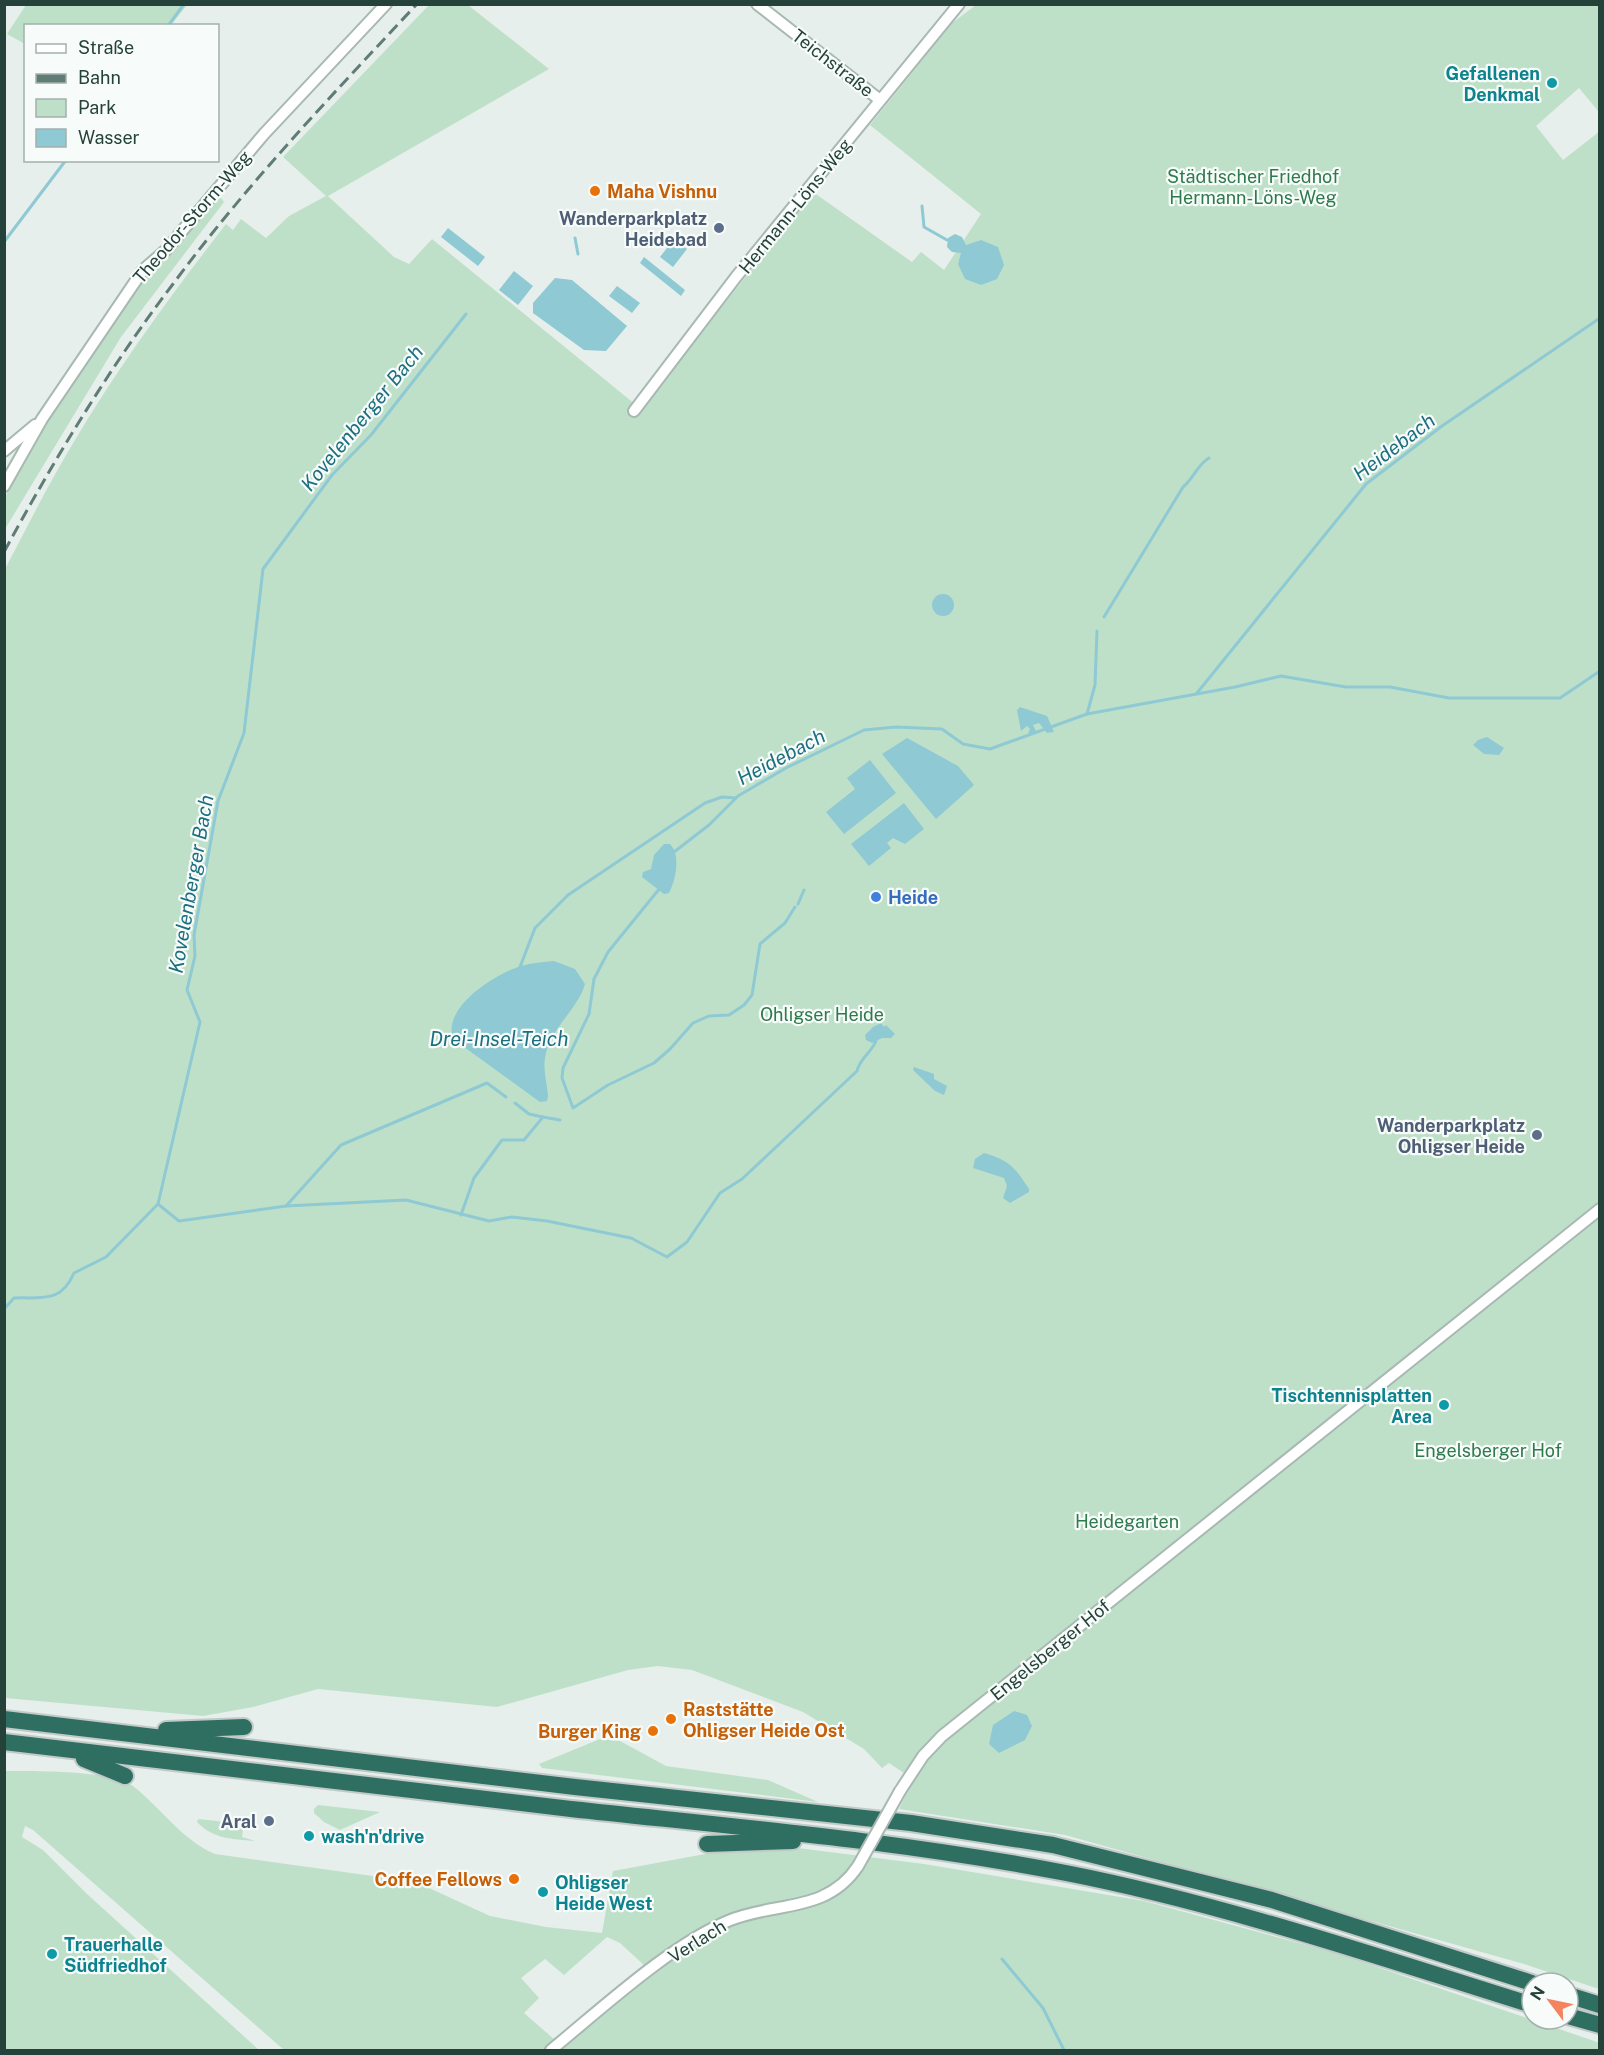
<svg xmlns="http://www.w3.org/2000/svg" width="1604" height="2055" font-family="'Public Sans',sans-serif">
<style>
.green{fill:#bfe0c8;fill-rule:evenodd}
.water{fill:#8ec9d4}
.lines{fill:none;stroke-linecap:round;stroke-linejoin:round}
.stream{stroke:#8ec9d4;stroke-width:3}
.minor-casing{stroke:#a8b8b2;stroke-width:14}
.highway-casing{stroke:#c2cac8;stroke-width:20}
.minor{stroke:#fff;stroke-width:10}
.highway{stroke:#2f6f62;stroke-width:16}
.rail{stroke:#5f7d75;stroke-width:3;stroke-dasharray:12 6;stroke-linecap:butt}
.minor-bridge-casing{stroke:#a8b8b2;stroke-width:14;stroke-linecap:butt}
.minor-bridge{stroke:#fff;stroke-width:10}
.culture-dot{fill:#0f9aa8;stroke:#f7fbf9;stroke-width:2}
.food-dot{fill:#e8710a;stroke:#f7fbf9;stroke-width:2}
.service-dot{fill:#5c6f8a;stroke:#f7fbf9;stroke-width:2}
.shop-dot{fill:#3f7fe0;stroke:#f7fbf9;stroke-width:2}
.labels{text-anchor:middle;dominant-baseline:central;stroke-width:4.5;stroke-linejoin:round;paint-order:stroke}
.street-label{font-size:18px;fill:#24423a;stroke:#f7fbf9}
.culture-label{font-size:18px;font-weight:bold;fill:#0d838f;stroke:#f7fbf9;text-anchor:start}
.park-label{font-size:18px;fill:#2d7a4b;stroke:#f7fbf9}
.food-label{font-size:18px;font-weight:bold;fill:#c56008;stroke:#f7fbf9;text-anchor:start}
.service-label{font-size:18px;font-weight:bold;fill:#4e5e75;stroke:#f7fbf9;text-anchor:end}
.shop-label{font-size:18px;font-weight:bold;fill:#366cbe;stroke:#f7fbf9;text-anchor:start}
.water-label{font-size:20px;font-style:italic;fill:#1c6f80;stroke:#f7fbf9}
</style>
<rect width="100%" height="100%" fill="#e6efeb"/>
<!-- green -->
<g class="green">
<polygon points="26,5 26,4 187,5 171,25 26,26 25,44 7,34"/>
<path d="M429,5h39l81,64 -221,127 66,61 15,7 23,-25 209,170 172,-217 99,70 9,-10 23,18 37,-56 -111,-89 82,-102 24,-18h623v107l-20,-24 -43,38 27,34 37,-29 -1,1858 -75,-25 -459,-129 -166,-26 14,-30 -24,-16 -7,5 -18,-19 -61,-37 -111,-42 -34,-4 -30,4 -131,37 -179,-18 -65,18 -50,9 -198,-18v-1129c22,-42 43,-84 67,-124 46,-78 99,-150 154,-221l7,6 8,-11 25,19 23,-22 37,-20 -43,-39z"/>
<polygon points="219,195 224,202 121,337 5,529 5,497 45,422 97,338 178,239"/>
<polygon points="600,1739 620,1741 666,1766 768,1780 818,1802 542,1768 539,1764"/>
<path d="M5,1771c28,0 107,-1 128,15 28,22 49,54 82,68l201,28 74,34 56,11 56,6 11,-62 119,-22 50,-3 142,18 220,37 192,52 264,90 -1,7h-1315l-251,-220 -8,-4 -3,11 21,13 44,44 172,156h-254zM607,1937l13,6 25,23 -90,74 -31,-27 15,-15 -18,-20 24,-19 19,16z"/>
<polygon points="318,1805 380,1812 340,1830 324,1822 314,1813 314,1809"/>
<path d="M198,1819l38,4 2,5 5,1 -1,8 13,4c-23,-2 -42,-2 -58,-19z"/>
</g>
<!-- water -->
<g class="water">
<polygon points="448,228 485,257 478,266 441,237"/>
<polygon points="955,234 962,237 966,245 981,240 998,247 1004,265 997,279 981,285 965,279 958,264 961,253 952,252 947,247 948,238"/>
<polygon points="674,239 687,249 673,267 660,257"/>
<polygon points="644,257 685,290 681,296 640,263"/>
<polygon points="514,271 533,286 518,305 499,290"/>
<polygon points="555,278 572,280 627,326 606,351 584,350 533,313 533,303"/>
<polygon points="617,286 640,303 632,313 609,296"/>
<circle cx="943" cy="605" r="11"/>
<polygon points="1020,707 1047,716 1054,732 1047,733 1039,723 1033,725 1036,731 1033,735 1028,733 1030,729 1027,726 1021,731 1017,710"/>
<polygon points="1487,737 1504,748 1499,755 1484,754 1473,745 1478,740"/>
<polygon points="907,738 958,766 974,785 936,819 882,754"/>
<polygon points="870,760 896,793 844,834 826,812 855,789 847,778"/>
<polygon points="904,803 924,829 905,844 893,838 887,843 891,848 869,866 851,844"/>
<path d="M664,844h6c11,11 6,36 -1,49l-5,1 -22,-17 1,-5 8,-3 3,-14z"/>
<path d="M554,961l21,8 10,15c-8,27 -36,45 -40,74 -2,11 2,26 3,38l-1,5 -7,1 -87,-63c-11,-32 42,-65 68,-73 10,-3 22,-4 33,-5z"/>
<polygon points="881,1023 884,1027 886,1025 895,1034 891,1038 882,1038 872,1043 866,1040 865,1035 873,1027"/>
<polygon points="914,1067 934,1074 934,1079 947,1086 944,1095 935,1091 913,1070"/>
<path d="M984,1153c27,8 30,14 45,36v3l-19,11 -7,-5 4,-12 -3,-8 -31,-10 2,-9z"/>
<polygon points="1014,1711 1027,1715 1032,1726 1025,1740 999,1753 989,1744 993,1725"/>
</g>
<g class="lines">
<!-- stream -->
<g class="stream">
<polyline points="168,26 184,4"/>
<polyline points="922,206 924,227 947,240"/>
<polyline points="575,238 578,254"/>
<polyline points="4,242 66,160"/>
<path d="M1104,617l79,-130c11,-9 14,-22 26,-29"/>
<polyline points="1197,693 1366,484 1442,426 1600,318"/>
<polyline points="1087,714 1095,685 1097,631"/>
<polyline points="674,852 709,825 738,796 786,768 864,730 896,727 942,729 963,744 990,749 1087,714 1235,687 1281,676 1346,687 1390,687 1449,698 1560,698 1600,671"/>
<polyline points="660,888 608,952 594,979 589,1014 563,1068 562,1078 573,1108 608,1085 654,1063 670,1049 693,1023 709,1016 729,1015 744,1005 752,995 760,944 785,923 795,907"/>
<polyline points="798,904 804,890"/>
<polyline points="520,967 535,928 568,895 705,803 722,797 736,798"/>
<polyline points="515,1103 529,1114 543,1117"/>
<polyline points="158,1204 200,1022 187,990 195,956 194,935 218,801 244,733 263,569 332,475 371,435 466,314"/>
<polyline points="286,1206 341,1145 487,1083 506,1097"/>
<polyline points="461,1215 474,1178 502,1140 524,1140 543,1117 560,1120"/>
<path d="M4,1309l10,-11c29,-1 47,5 60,-25l32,-16 52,-53 21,17 107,-15 120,-6 83,21 23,-4 35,4 84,17 36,19 20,-15 33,-49 22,-14 115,-108c3,-13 14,-18 19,-30"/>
<polyline points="1002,1959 1043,2008 1064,2050"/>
</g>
<!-- minor casing -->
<g class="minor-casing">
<g id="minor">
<polyline points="757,4 880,100"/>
<polyline points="634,411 736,277 959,4"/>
<polyline points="4,451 35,425"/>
<polyline points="4,486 42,419 143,270 166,250 264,134 386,4"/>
<polyline points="900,1791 923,1756 942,1736 1600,1209"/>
<path d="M551,2050c49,-40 119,-105 177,-129 47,-20 98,-7 130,-55"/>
</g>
</g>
<!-- highway casing -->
<g class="highway-casing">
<g id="highway">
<polyline points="4,1719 575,1787 911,1823 1053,1845 1272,1900 1532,1983"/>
<polyline points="166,1730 244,1727"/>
<path d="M4,1742c189,23 378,46 567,67 165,18 331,32 495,64 158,31 312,84 466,132"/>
<polyline points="84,1759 125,1776"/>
<polyline points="707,1844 793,1841"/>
<polyline points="1568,1995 1600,2005"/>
<polyline points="1568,2016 1600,2025"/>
</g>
</g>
<!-- minor -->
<use href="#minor" class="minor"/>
<!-- highway -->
<use href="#highway" class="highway"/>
<!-- rail -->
<path class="rail" d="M4,552c50,-92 105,-184 169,-268 74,-100 159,-189 244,-280"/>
<!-- minor-bridge casing -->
<g class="minor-bridge-casing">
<polyline id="minor-bridge" points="858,1866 900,1791"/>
</g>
<!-- minor-bridge -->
<use href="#minor-bridge" class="minor-bridge"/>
</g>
<!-- markers -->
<g class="culture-dot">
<circle cx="1552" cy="83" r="6"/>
<circle cx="1444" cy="1405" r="6"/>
<circle cx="309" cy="1836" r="6"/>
<circle cx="543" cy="1892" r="6"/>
<circle cx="52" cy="1954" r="6"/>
</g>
<g class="food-dot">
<circle cx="595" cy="191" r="6"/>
<circle cx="671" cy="1719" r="6"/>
<circle cx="653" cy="1731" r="6"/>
<circle cx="514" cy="1879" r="6"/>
</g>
<g class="service-dot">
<circle cx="719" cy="228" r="6"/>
<circle cx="1537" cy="1135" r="6"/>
<circle cx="269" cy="1821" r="6"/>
</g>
<circle class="shop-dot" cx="876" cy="897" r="6"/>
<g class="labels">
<!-- street labels -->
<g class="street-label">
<text transform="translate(833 63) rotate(38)">Teichstraße</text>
<text transform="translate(795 206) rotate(-51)">Hermann-Löns-Weg</text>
<text transform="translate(192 217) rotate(-49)">Theodor-Storm-Weg</text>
<text transform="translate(1050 1650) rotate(-39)">Engelsberger Hof</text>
<text transform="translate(697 1941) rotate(-32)">Verlach</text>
</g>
<!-- culture labels -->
<g class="culture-label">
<text x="1540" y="73" text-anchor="end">Gefallenen<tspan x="1540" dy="21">Denkmal</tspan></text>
<text x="1432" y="1395" text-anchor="end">Tischtennisplatten<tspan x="1432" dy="21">Area</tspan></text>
<text x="321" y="1836">wash'n'drive</text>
<text x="555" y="1882">Ohligser<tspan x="555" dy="21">Heide West</tspan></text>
<text x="64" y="1944">Trauerhalle<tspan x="64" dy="21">Südfriedhof</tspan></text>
</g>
<!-- park labels -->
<g class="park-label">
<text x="1253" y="176">Städtischer Friedhof<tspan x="1253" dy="21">Hermann-Löns-Weg</tspan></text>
<text x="822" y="1014">Ohligser Heide</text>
<text x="1488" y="1450">Engelsberger Hof</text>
<text x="1127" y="1521">Heidegarten</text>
</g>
<!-- food labels -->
<g class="food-label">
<text x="607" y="191">Maha Vishnu</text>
<text x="683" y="1709">Raststätte<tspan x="683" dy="21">Ohligser Heide Ost</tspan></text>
<text x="641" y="1731" text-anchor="end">Burger King</text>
<text x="502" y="1879" text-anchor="end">Coffee Fellows</text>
</g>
<!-- service labels -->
<g class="service-label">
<text x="707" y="218">Wanderparkplatz<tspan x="707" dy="21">Heidebad</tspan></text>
<text x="1525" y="1125">Wanderparkplatz<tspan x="1525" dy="21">Ohligser Heide</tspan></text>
<text x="257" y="1821">Aral</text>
</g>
<!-- shop labels -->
<g class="shop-label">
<text x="888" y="897">Heide</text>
</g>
<!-- water labels -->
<g class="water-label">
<text transform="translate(362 418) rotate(-51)">Kovelenberger Bach</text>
<text transform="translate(1394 447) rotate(-37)">Heidebach</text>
<text transform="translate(781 757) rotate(-28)">Heidebach</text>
<text transform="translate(191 884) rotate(-80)">Kovelenberger Bach</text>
<text x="499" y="1039">Drei-Insel-Teich</text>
</g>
</g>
<!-- border -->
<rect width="1604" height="2055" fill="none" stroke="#24423a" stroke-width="12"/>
<!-- legend -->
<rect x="24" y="24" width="195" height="138" fill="#f7fbf9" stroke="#a3b1ad" stroke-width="1.5"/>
<rect x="36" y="44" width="30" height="9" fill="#ffffff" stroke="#a3b1ad" stroke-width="1.5"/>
<text x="78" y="54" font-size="18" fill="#24423a">Straße</text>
<rect x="36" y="74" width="30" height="9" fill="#5f7d75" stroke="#a3b1ad" stroke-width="1.5"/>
<text x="78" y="84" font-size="18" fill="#24423a">Bahn</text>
<rect x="36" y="99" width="30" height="18" fill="#bfe0c8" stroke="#a3b1ad" stroke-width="1.5"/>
<text x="78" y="114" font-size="18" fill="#24423a">Park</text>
<rect x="36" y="129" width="30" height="18" fill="#8ec9d4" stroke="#a3b1ad" stroke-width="1.5"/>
<text x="78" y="144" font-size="18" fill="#24423a">Wasser</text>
<!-- north arrow -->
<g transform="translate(1550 2001) rotate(302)"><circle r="28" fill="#f7fbf9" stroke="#a3b1ad" stroke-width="1.5"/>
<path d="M0-4.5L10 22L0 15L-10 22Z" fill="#f4845f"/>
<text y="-9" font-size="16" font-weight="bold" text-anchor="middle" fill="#24423a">N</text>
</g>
</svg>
